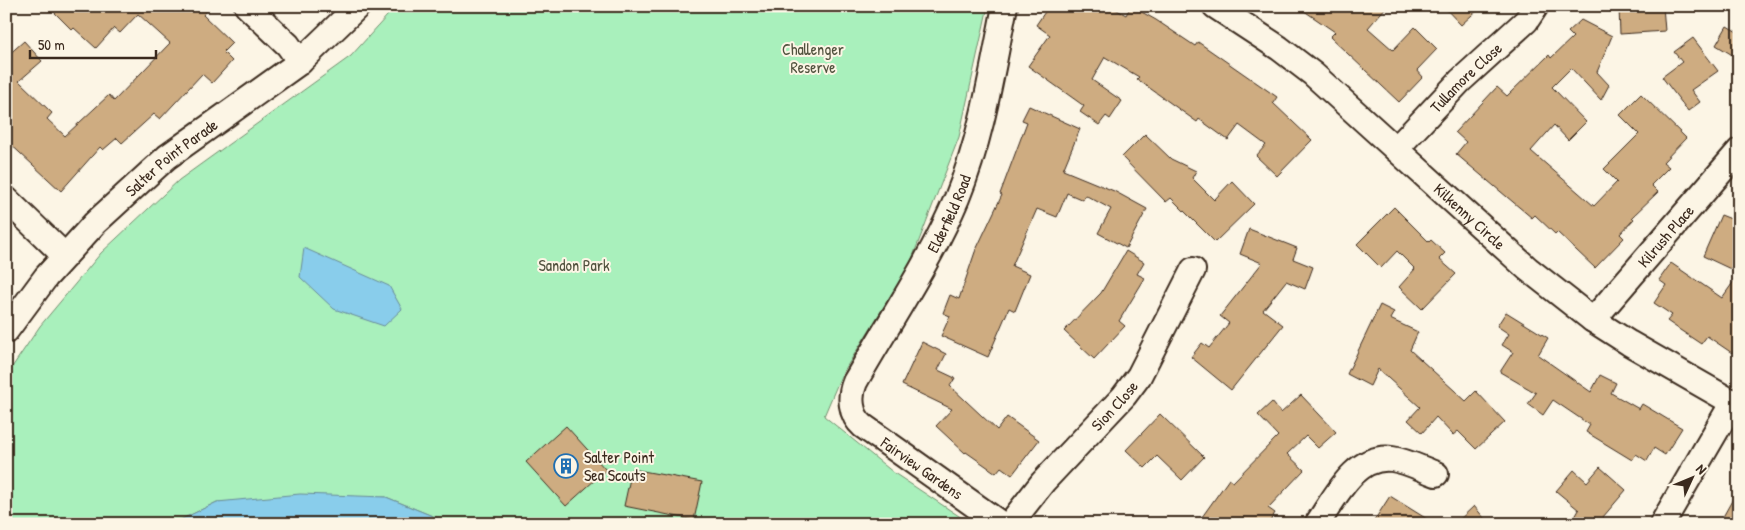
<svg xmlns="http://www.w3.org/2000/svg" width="1745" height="530" font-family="'Patrick Hand',sans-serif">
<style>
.green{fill:#a9f0bc;stroke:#728d6d}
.water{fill:#89cdeb;stroke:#6a8c99}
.building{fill:#ceac81;stroke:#3b2a1e}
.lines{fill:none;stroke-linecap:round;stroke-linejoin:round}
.minor-casing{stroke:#3b2a1e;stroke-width:28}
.minor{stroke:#fcf5e5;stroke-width:24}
.labels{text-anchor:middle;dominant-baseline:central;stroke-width:4;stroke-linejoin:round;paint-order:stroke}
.park-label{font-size:16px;fill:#51523e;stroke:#fcf5e5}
.street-label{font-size:16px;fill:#3b2a1e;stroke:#fcf5e5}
.poi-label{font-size:16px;fill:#3b2a1e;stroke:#fcf5e5;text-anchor:start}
</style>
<rect width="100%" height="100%" fill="#fcf5e5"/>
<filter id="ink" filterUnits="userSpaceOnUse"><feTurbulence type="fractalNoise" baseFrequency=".02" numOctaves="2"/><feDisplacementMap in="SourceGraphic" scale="10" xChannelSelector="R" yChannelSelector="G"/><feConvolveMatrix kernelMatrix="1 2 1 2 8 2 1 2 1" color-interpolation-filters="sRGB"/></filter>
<g filter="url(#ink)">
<!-- green -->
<polygon class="green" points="396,6 988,6 959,137 910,264 841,376 824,416 894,473 971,524 452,524 386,497 217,502 172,524 6,524 6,376 40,326 101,253 179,180 351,56"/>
<!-- water -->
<g class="water">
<polygon points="304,248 389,286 402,309 384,326 334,309 300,277"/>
<polygon points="300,494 386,497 452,524 172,524 217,502"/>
</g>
<!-- building -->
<g class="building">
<polygon points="48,6 211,6 203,15 232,43 223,52 232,61 212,83 202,74 160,119 154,114 122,143 117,138 103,150 100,147 61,191 6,140 6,57 24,41 42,61 19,81 52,113 47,119 65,136 109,95 114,101 170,43 138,14 120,33 114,28 96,48 74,28 72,30"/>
<polygon points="1049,6 1110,6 1126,15 1131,6 1156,20 1195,46 1198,42 1277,97 1273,103 1312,140 1277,176 1256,156 1266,145 1239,125 1228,140 1199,119 1197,122 1137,79 1139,77 1105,57 1092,80 1122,101 1110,119 1106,116 1099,125 1080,112 1084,106 1028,66 1050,35 1036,25"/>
<polygon points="1297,6 1387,6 1368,28 1393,50 1415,27 1437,49 1417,70 1423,77 1399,102 1330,37 1335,32"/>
<polygon points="1443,6 1482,6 1461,25"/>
<polygon points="1663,6 1665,31 1620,34 1619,8"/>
<polygon points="1581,20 1612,36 1597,72 1609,85 1601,100 1571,68 1552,87 1586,122 1568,140 1554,125 1531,151 1594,206 1617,182 1604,169 1639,134 1620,115 1641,94 1686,138 1663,162 1669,167 1651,185 1658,192 1632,217 1634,219 1620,234 1624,238 1595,268 1557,232 1555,234 1535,215 1532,218 1456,154 1466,142 1455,132 1497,87 1507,96 1549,55 1551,58 1573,37 1568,32"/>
<polygon points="1727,26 1739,33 1739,59 1716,45"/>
<polygon points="1693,38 1718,71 1691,90 1700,102 1688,111 1662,77 1682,62 1674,52"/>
<polygon points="1029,106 1080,129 1063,170 1114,191 1147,209 1126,248 1098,233 1111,209 1085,195 1083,200 1067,193 1057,217 1037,209 1012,266 1030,274 1015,311 1009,308 988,357 941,336 950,316 943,313 950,295 959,299 975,252 1002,195 1000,194 1027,122 1022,120"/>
<polygon points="1145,134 1171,159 1196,171 1192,178 1214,200 1232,181 1254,204 1215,242 1171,198 1166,202 1122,157"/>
<polygon points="1394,207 1429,242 1431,240 1445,253 1439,259 1456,274 1422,309 1399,287 1415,269 1397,251 1381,268 1357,244"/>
<polygon points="1721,215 1736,221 1733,226 1739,228 1739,273 1703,256"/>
<polygon points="1249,229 1297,248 1293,259 1313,267 1305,289 1286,281 1263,310 1283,325 1231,390 1191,357 1202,343 1209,348 1229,323 1220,316 1262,263 1240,254"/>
<polygon points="1126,251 1144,262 1137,274 1145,278 1119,321 1125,326 1094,359 1064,331 1101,293"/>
<polygon points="1671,263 1722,298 1739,274 1739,344 1732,353 1707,336 1701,344 1680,330 1667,321 1672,315 1654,303 1666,285 1659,280"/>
<polygon points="1380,305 1394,312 1390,319 1418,332 1410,350 1466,401 1476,391 1505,422 1476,449 1458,431 1453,435 1436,417 1422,433 1408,420 1420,407 1378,369 1370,386 1347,374"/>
<polygon points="1506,312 1548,338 1538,355 1591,392 1600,375 1616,383 1611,393 1639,409 1642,404 1682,428 1665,455 1654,448 1647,461 1636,454 1632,460 1586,432 1590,425 1553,400 1543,415 1528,404 1536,393 1500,372 1513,352 1502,345 1509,334 1497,326"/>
<polygon points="922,342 946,354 938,370 955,378 950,386 997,430 1007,417 1039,440 1012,475 1001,467 996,473 966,452 965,453 936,426 952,409 902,385"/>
<polygon points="1301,395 1336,432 1318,448 1306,436 1287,454 1304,470 1268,508 1275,513 1268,524 1197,524 1229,479 1233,482 1278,436 1258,415 1272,402 1281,413"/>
<polygon points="1160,414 1204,457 1182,480 1157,456 1145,468 1126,450"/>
<polygon points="566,426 606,470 566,506 526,462"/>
<polygon points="1600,467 1626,490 1597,524 1571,524 1579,510 1556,491 1574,470 1587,482"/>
<polygon points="632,469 702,482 694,520 624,506"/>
<polygon points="1739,488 1739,524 1719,524"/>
<polygon points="1390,496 1435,524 1372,524"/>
<polygon points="1474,506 1489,524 1455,524"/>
</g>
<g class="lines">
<!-- minor casing -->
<g class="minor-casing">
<g id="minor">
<polyline points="247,6 288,45 300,62"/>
<path id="s1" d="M1215,6l64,42 34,26 215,195 65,51 36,23 110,63"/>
<path id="s2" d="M1396,149l64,-68 66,-60 10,-15"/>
<polyline points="6,199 65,256"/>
<path id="s3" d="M1593,320l146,-169"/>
<path id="s4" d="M6,331l40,-54 49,-54 72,-66 133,-95 58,-56"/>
<path id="s5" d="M1001,524l-138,-98c-13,-11 -14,-30 -8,-44 34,-60 75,-120 102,-184 25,-61 35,-127 48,-192"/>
<path id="s6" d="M1010,524l33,-42 81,-86 15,-20 54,-106"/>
<path d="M1317,524c18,-26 38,-70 75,-65 15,2 30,10 44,15"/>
<polyline points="1662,524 1733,402"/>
</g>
</g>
<!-- minor -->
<use href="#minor" class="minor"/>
</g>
</g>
<!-- icons -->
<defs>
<g id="building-ring" transform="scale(1.25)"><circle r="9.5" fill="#fcf5e5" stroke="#1f6fb2" stroke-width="1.5"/><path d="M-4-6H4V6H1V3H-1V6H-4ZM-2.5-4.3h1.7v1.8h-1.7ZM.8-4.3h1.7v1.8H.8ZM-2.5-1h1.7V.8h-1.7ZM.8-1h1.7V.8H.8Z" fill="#1f6fb2"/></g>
</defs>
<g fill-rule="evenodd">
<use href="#building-ring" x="566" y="466"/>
</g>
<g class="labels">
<!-- park labels -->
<g class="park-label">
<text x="813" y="49">Challenger<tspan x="813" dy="18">Reserve</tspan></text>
<text x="574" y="265">Sandon Park</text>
</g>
<!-- street labels -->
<g class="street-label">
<text stroke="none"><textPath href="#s2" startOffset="100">Tullamore Close</textPath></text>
<text stroke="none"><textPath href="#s4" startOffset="241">Salter Point Parade</textPath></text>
<text stroke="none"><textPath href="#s5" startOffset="410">Elderfield Road</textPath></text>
<text stroke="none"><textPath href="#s1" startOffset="331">Kilkenny Circle</textPath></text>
<text stroke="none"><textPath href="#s3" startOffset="111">Kilrush Place</textPath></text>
<text stroke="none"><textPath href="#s6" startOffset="158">Sion Close</textPath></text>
<text transform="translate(922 468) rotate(35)">Fairview Gardens</text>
</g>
<!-- poi labels -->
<g class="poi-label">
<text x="584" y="457">Salter Point<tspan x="584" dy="18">Sea Scouts</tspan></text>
</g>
</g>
<!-- margin -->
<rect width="1745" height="530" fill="none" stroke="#fcf5e5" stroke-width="25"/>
<rect x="12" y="12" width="1720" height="505" fill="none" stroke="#3b2a1e" stroke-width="2" filter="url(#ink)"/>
<!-- north arrow -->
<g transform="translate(1692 478) rotate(46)" stroke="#fcf5e5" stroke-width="4" paint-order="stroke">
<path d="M0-4L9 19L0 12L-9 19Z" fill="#3b2a1e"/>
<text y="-8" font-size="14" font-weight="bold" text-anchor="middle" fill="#3b2a1e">N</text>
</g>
<!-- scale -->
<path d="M30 50v8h126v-8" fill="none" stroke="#3b2a1e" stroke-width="2.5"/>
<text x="38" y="50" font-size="15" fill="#3b2a1e" stroke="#fcf5e5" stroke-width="4" paint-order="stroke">50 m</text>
</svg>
